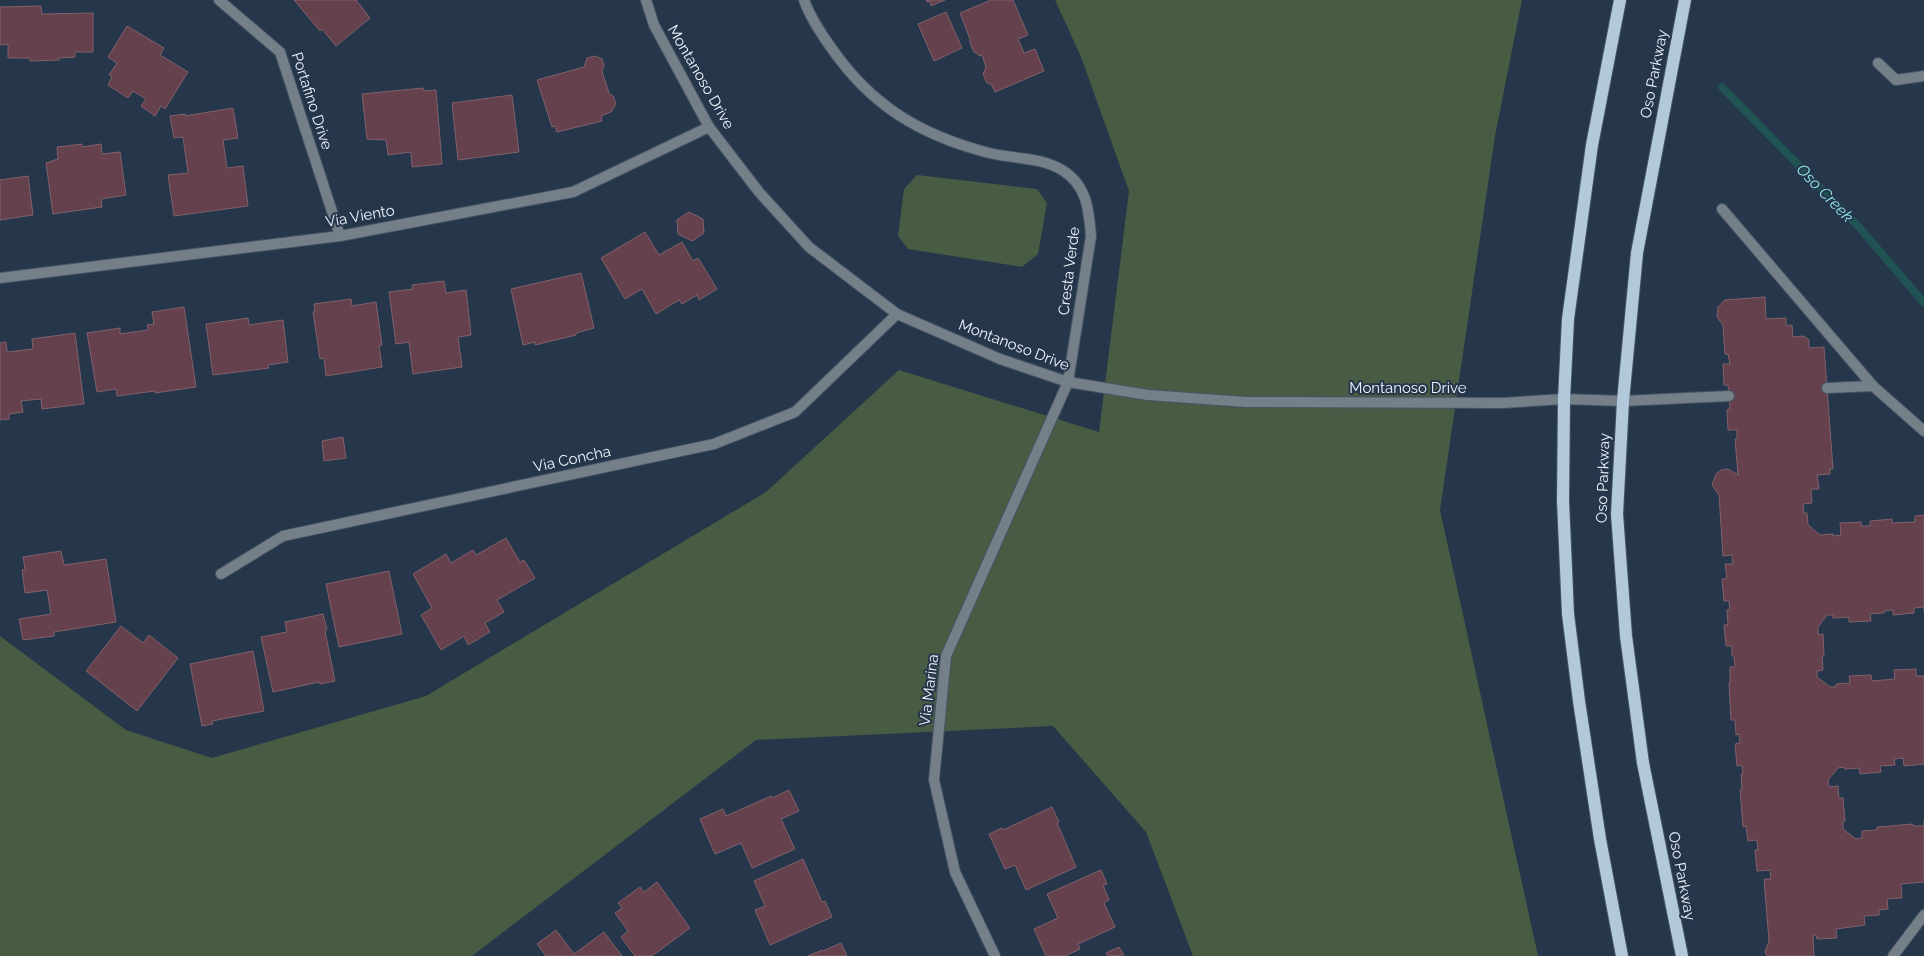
<svg xmlns="http://www.w3.org/2000/svg" width="1924" height="956" font-family="Raleway,sans-serif">
<style>
.green{fill:#485b43}
.lines{fill:none;stroke-linecap:round;stroke-linejoin:round}
.stream{stroke:#215353;stroke-width:8}
.building{fill:#65414e;stroke:#80616b}
.service-casing{stroke:#465467;stroke-width:12}
.minor-casing{stroke:#465467;stroke-width:12}
.tertiary-casing{stroke:#465467;stroke-width:12}
.primary-casing{stroke:#465467;stroke-width:14}
.service{stroke:#747f88;stroke-width:10}
.minor{stroke:#747f88;stroke-width:10}
.tertiary{stroke:#747f88;stroke-width:10}
.primary{stroke:#b2c8db;stroke-width:12}
.labels{text-anchor:middle;dominant-baseline:central;stroke-width:4;stroke-linejoin:round;paint-order:stroke}
.street-label{font-size:15px;fill:#eef4fc;stroke:#26364b}
.water-label{font-size:16px;font-style:italic;fill:#8de3e3;stroke:#26364b}
</style>
<rect width="100%" height="100%" fill="#26364b"/>
<!-- green -->
<g class="green">
<polygon points="1055,0 1522,0 1495,136 1440,510 1538,956 1193,956 1146,832 1053,726 756,740 472,956 0,956 0,636 126,730 212,758 426,696 766,492 899,370 1099,432 1129,191 1081,57"/>
<polygon points="917,175 1037,189 1047,203 1038,254 1022,267 908,249 898,236 904,189"/>
</g>
<g class="lines">
<!-- stream -->
<polyline class="stream" points="1722,87 1859,227 1924,303"/>
</g>
<!-- building -->
<g class="building">
<polygon points="294,0 356,0 370,18 336,46 322,29 320,31"/>
<polygon points="926,0 945,0 931,6 930,1 927,2"/>
<polygon points="991,0 1013,0 1028,35 1018,39 1024,53 1035,49 1044,71 995,92 991,84 987,83 983,74 986,67 982,55 979,56 978,54 974,52 970,43 970,39 960,13"/>
<polygon points="41,6 42,14 93,13 93,52 75,52 75,57 59,58 59,60 30,61 30,58 8,58 8,44 0,45 0,7"/>
<polygon points="946,12 962,48 934,61 918,24"/>
<polygon points="127,26 164,48 160,55 188,72 165,109 161,106 155,116 141,106 146,99 133,91 128,98 108,85 112,77 109,75 117,63 108,57"/>
<polygon points="595,56 602,59 604,66 602,71 609,93 613,96 616,104 611,112 601,116 602,121 557,132 555,126 552,127 537,80 584,67 587,58"/>
<polygon points="423,88 424,91 436,90 442,164 412,167 411,152 388,155 386,140 367,139 362,94"/>
<polygon points="512,95 519,152 458,160 452,103"/>
<polygon points="233,108 238,138 223,140 227,168 243,166 248,206 174,216 168,175 188,173 183,137 174,138 170,116 185,114 185,116"/>
<polygon points="82,144 82,147 101,144 102,154 120,152 126,195 101,199 102,207 53,214 46,163 58,159 57,147"/>
<polygon points="28,176 33,215 0,220 0,180"/>
<polygon points="689,212 703,219 704,233 692,241 678,234 677,220"/>
<polygon points="645,232 659,255 682,242 693,261 698,258 717,289 699,300 697,295 682,304 679,300 656,314 642,289 625,299 601,258"/>
<polygon points="581,273 594,328 576,333 576,335 535,345 535,342 523,345 511,289"/>
<polygon points="444,281 446,293 466,290 471,335 458,337 462,367 413,374 409,342 396,344 389,292 413,289 412,285"/>
<polygon points="1765,297 1766,319 1786,318 1786,326 1792,325 1793,337 1804,336 1809,340 1809,348 1824,347 1833,469 1830,469 1830,474 1817,475 1819,489 1811,489 1812,503 1803,504 1804,513 1807,513 1808,525 1820,535 1833,534 1833,536 1841,535 1840,523 1861,522 1861,526 1870,526 1870,521 1892,519 1892,523 1915,522 1915,516 1924,515 1924,611 1924,607 1914,608 1914,613 1893,615 1893,610 1884,611 1884,613 1870,614 1871,621 1849,622 1849,617 1833,618 1833,615 1827,615 1818,627 1818,635 1823,634 1824,656 1822,656 1823,670 1817,671 1817,677 1830,687 1836,687 1836,684 1850,683 1849,676 1871,675 1872,681 1895,679 1894,670 1916,669 1916,676 1924,676 1924,764 1904,766 1903,758 1894,759 1895,765 1880,766 1881,772 1860,774 1859,768 1845,769 1844,767 1838,768 1828,780 1829,787 1838,786 1839,798 1843,798 1845,821 1843,821 1843,829 1856,839 1862,838 1862,831 1877,830 1877,827 1913,824 1913,826 1924,826 1924,820 1924,882 1901,884 1902,898 1887,899 1888,909 1879,910 1879,915 1864,916 1865,925 1836,929 1837,938 1817,939 1816,935 1813,935 1814,956 1767,956 1765,952 1769,941 1764,879 1771,879 1770,870 1757,871 1755,850 1758,850 1757,840 1748,841 1746,826 1743,827 1740,790 1742,789 1741,774 1743,774 1742,765 1737,766 1735,744 1740,743 1739,734 1736,735 1735,720 1731,720 1729,683 1730,683 1730,667 1735,667 1734,656 1732,656 1732,646 1726,646 1724,625 1728,625 1727,610 1730,610 1729,601 1724,601 1722,579 1727,579 1725,564 1733,564 1732,555 1723,556 1719,495 1712,485 1716,474 1721,470 1728,469 1738,475 1735,439 1737,439 1737,430 1728,430 1727,410 1730,409 1728,385 1724,385 1723,364 1730,364 1728,354 1725,354 1723,325 1717,317 1718,307 1725,300"/>
<polygon points="351,299 352,306 376,302 382,345 379,346 382,367 326,376 324,358 320,359 313,312 315,311 314,304"/>
<polygon points="184,307 196,387 155,393 155,391 117,396 116,389 97,392 87,333 120,328 120,334 148,330 147,325 154,324 152,312"/>
<polygon points="248,318 249,325 283,320 288,362 268,365 269,368 213,375 206,324"/>
<polygon points="75,333 84,404 42,409 41,399 21,401 23,412 9,414 9,419 0,420 0,343 6,342 7,352 33,349 32,339"/>
<polygon points="343,437 346,458 324,461 322,441"/>
<polygon points="506,538 520,562 524,560 535,578 497,600 504,612 485,623 490,632 468,645 464,636 441,650 421,615 432,608 413,574 446,554 451,563 473,550 476,555"/>
<polygon points="61,551 64,565 106,559 116,622 54,632 54,636 23,640 19,619 51,614 47,590 25,593 22,570 25,569 23,557"/>
<polygon points="389,571 402,634 339,647 326,584"/>
<polygon points="323,614 327,630 325,631 335,681 320,684 319,682 273,692 261,637 287,632 285,622"/>
<polygon points="121,626 143,643 149,635 178,658 137,711 86,671"/>
<polygon points="253,651 264,711 212,721 213,724 202,726 190,664"/>
<polygon points="789,790 799,811 781,819 795,849 752,868 741,843 715,854 700,819 723,809 726,816 771,796 772,798"/>
<polygon points="1052,807 1059,822 1057,823 1076,867 1026,890 1015,865 1005,869 989,834 1002,828 1003,830"/>
<polygon points="803,859 822,902 825,901 832,917 770,945 755,910 765,906 754,881"/>
<polygon points="1101,870 1107,884 1103,885 1109,900 1104,903 1115,927 1078,944 1080,949 1065,956 1046,956 1034,929 1058,918 1047,894"/>
<polygon points="657,882 690,928 652,956 635,956 621,937 628,931 615,913 622,908 618,903 640,887 644,892"/>
<polygon points="556,930 574,954 604,932 622,956 546,956 537,944"/>
<polygon points="841,943 847,956 808,956 822,950 823,951"/>
<polygon points="1119,947 1124,955 1108,956 1106,953"/>
</g>
<g class="lines">
<!-- service casing -->
<g class="service-casing">
<g id="service">
<polyline points="1878,63 1896,80 1924,76"/>
<polyline points="1722,209 1873,386 1924,431"/>
<polyline points="1827,388 1873,386"/>
<polyline points="1623,401 1729,396"/>
<polyline points="1893,956 1924,915"/>
</g>
</g>
<!-- minor casing -->
<g class="minor-casing">
<g id="minor">
<polyline points="219,0 280,52 340,236"/>
<path d="M804,0c6,17 16,32 26,46 41,60 90,89 159,107 24,6 52,4 73,17 25,15 27,40 29,66l-23,146 -122,274 -12,124 21,92 40,84"/>
<polyline points="0,278 340,236 573,192 709,127"/>
<polyline points="221,574 283,536 714,444 795,412 897,314"/>
</g>
</g>
<!-- tertiary casing -->
<g class="tertiary-casing">
<polyline id="tertiary" points="646,0 654,25 709,127 759,192 809,247 897,314 1000,359 1068,382 1148,395 1246,402 1502,403 1564,399 1623,401"/>
</g>
<!-- primary casing -->
<g class="primary-casing">
<g id="primary">
<polyline points="1620,0 1592,145 1568,319 1564,399 1563,501 1568,614 1579,701 1600,839 1622,956"/>
<polyline points="1682,956 1643,763 1626,636 1617,514 1623,401 1637,253 1685,0"/>
</g>
</g>
<!-- service -->
<use href="#service" class="service"/>
<!-- minor -->
<use href="#minor" class="minor"/>
<!-- tertiary -->
<use href="#tertiary" class="tertiary"/>
<!-- primary -->
<use href="#primary" class="primary"/>
</g>
<g class="labels">
<!-- street labels -->
<g class="street-label">
<text transform="translate(1654 74) rotate(-79)">Oso Parkway</text>
<text transform="translate(701 77) rotate(60)">Montanoso Drive</text>
<text transform="translate(312 101) rotate(72)">Portafino Drive</text>
<text transform="translate(360 216) rotate(-10)">Via Viento</text>
<text transform="translate(1069 271) rotate(-83)">Cresta Verde</text>
<text transform="translate(1014 345) rotate(21)">Montanoso Drive</text>
<text x="1408" y="388">Montanoso Drive</text>
<text transform="translate(572 459) rotate(-12)">Via Concha</text>
<text transform="translate(1603 478) rotate(-88)">Oso Parkway</text>
<text transform="translate(929 690) rotate(-83)">Via Marina</text>
<text transform="translate(1682 876) rotate(79)">Oso Parkway</text>
</g>
<!-- water labels -->
<g class="water-label">
<text transform="translate(1825 193) rotate(46)">Oso Creek</text>
</g>
</g>
</svg>
